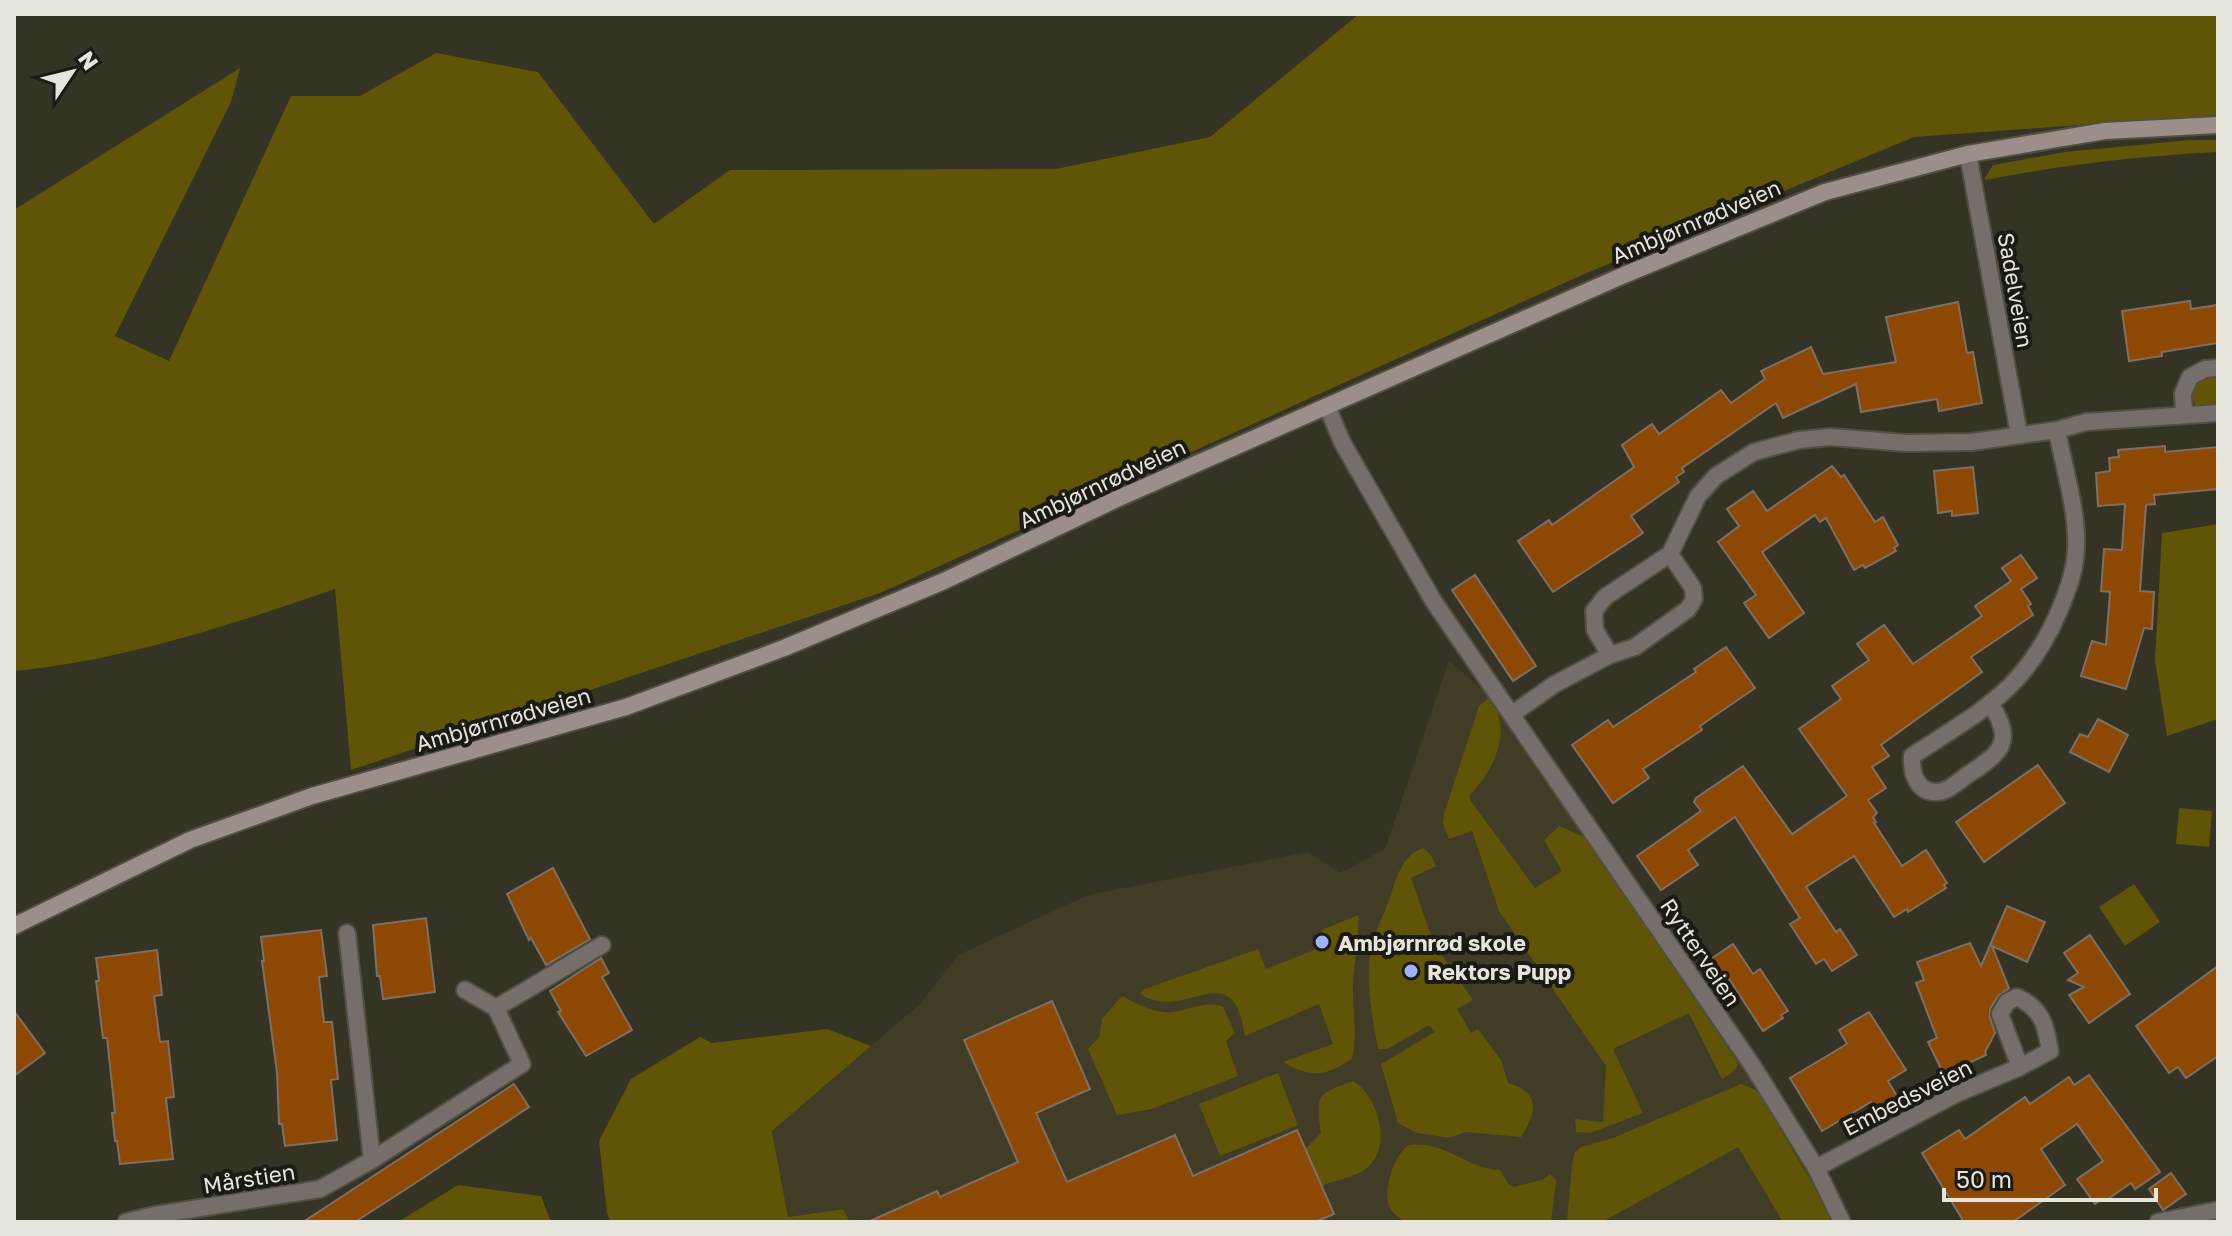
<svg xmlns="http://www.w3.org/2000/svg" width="2232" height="1236" font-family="'Golos Text',sans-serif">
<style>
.built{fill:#403c26}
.green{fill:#605407}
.building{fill:#8d4904;stroke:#7e6f64;stroke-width:2}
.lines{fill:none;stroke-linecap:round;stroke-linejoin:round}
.street-casing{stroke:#514f41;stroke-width:20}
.secondary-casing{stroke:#514f41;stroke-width:20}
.street{stroke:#766e6a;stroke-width:16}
.secondary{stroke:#9c8f8a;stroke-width:16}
.poi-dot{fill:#9cb4fd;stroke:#1c1a14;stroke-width:3}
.labels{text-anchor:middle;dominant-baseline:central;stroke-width:8;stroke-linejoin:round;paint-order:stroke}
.street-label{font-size:22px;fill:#e6e4db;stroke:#1c1a14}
.poi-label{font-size:22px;font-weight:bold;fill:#e6e4db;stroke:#1c1a14;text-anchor:start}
</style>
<rect width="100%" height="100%" fill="#353324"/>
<!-- built -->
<polygon class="built" points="1449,660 1490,697 1497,707 1758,1091 1814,1186 1832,1222 850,1222 842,1209 788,1217 772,1131 921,1003 958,955 1088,895 1308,852 1340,873 1385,849"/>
<!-- green -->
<g class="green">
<path d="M1359,14h859v101l-304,22 -332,138 -702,318 -529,177 -16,-181c-102,35 -213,72 -321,82v-461l226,-142 -9,34 -116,234 54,25 122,-265h69l76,-43 102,19 116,152 76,-54 326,-1 154,-32z"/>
<path d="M2191,140h27v12c-79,4 -155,13 -233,28v-2l8,-13 72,-13z"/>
<path d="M2218,374v33l-22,-1c-12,-20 3,-28 22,-32z"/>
<polygon points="2218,524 2218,719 2167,736 2155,660 2162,533"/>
<path d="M1490,697c23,34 5,72 -21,99l1,4 65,88 27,-17 -18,-31 15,-14 26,11 153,226c-1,8 -9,12 -16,16l-33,-66 -76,36 30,64 -53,20 -14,-1 -1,-13 28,3 3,-56 -107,-155 -27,-80 -23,8 -6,-15 1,-10 35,-108z"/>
<polygon points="2179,808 2212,811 2209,847 2176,844"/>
<path d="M1423,848l8,7 5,11 -25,12 23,66 39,56 -16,9 14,24 7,-4 23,31 7,23c33,9 29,30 13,54l-56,-5 -15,6 -33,-5 -19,-10 -17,-59 54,-32 -6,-7 -42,24h-9c-6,-34 -14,-71 -6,-105 4,-16 13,-31 18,-47 6,-18 12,-42 33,-49z"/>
<polygon points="2134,884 2160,922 2125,946 2099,907"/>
<path d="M1358,915c2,23 -4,45 -5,69 -1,25 5,50 -1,75 -28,18 -41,19 -69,3l50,-18 -14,-40 -74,32c-2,-10 -4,-22 -9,-31 -19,-32 -61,14 -95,-11l1,-4 116,-41 8,20 56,-22v-17z"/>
<path d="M1122,996c15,8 32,18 50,16 18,-2 33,-12 51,-5l12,26 -9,8 12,35 -86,33 -35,6 -29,-66 11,-12 3,-18z"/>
<polygon points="827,1029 871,1046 772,1131 788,1217 843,1209 850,1222 611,1222 607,1213 599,1141 631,1079 700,1037 712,1043"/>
<polygon points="1278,1073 1298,1125 1220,1156 1199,1104"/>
<path d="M1353,1081c23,13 38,60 19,82 -10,13 -36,17 -51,23l-16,-37 16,-16c-5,-38 -5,-39 32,-52z"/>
<polygon points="1741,1084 1758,1091 1814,1186 1832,1222 1783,1222 1738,1147 1602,1222 1567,1222 1572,1165 1575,1152 1581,1147 1613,1138"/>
<path d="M1409,1145c38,-4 59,25 91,25l9,15 6,2c12,-5 27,-4 35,-13l6,6 -5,42h-146c-7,-5 -15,-10 -17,-19 -3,-18 6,-48 21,-58z"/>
<polygon points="458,1185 541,1196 551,1222 398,1222"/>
</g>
<!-- building -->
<g class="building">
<polygon points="2190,301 2191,309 2218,305 2218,343 2162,352 2162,356 2129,361 2122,311"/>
<polygon points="1958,302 1967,353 1973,352 1982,403 1939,411 1937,399 1861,412 1856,384 1783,418 1776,403 1682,468 1684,472 1676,477 1679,482 1631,516 1643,533 1553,592 1518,541 1549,520 1552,525 1634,467 1622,445 1652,424 1659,434 1721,390 1731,403 1765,379 1761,371 1811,347 1823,374 1896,362 1886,317"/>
<polygon points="2165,446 2165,452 2218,447 2218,489 2154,495 2155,504 2146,505 2140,591 2154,592 2152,629 2144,628 2126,689 2081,676 2092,641 2106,645 2110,592 2101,591 2104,549 2122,550 2125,504 2098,506 2096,473 2110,471 2109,458 2119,457 2118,450"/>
<polygon points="1832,466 1841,477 1844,475 1875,522 1883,517 1898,545 1894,548 1896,551 1865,568 1863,565 1854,570 1826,518 1820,522 1815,515 1762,552 1804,613 1769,638 1744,603 1756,595 1718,542 1739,526 1727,509 1753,491 1767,511"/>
<polygon points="1973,467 1978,513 1952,516 1952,511 1938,513 1934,471"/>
<polygon points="2021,555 2037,578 2021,589 2031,604 2028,606 2033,615 1971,657 1982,672 1881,745 1889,756 1872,767 1886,788 1868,800 1877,813 1873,817 1876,822 1874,823 1902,866 1926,850 1947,883 1944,885 1946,888 1908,912 1907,909 1894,917 1854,856 1806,887 1836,932 1840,929 1857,955 1832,971 1824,959 1816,964 1790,924 1800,918 1735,817 1688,850 1698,865 1661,890 1637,856 1701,811 1694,802 1696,798 1743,766 1792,834 1847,796 1799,729 1841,699 1832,686 1869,660 1857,644 1884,625 1913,664 1982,616 1975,606 2011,581 2002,568"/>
<polygon points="1475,575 1536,666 1513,681 1452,590"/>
<polygon points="1726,647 1755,688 1700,726 1702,730 1643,769 1649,778 1613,803 1572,745 1608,720 1613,727 1696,672 1694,669"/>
<polygon points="2098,719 2128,735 2109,772 2070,752 2080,734 2088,737"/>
<polygon points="2038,765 2065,803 1984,862 1956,822"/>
<polygon points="553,868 590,939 546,965 531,938 529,940 507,894"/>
<polygon points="2007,906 2045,922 2027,962 1992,946 2009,988 1998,996 1990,1009 1990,1017 1995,1033 1985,1052 1986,1055 1944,1075 1928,1042 1937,1038 1916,983 1924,980 1917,962 1970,943 1981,966"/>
<polygon points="426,918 435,992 383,999 380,976 377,976 373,925"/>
<polygon points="321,930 327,976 319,977 324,1022 332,1022 338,1079 331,1080 337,1140 285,1146 282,1124 279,1124 277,1072 262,961 264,961 261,937"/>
<polygon points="2090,935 2130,994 2089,1023 2069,995 2084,987 2068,980 2078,973 2064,953"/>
<polygon points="1733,944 1753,974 1760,969 1788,1011 1781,1015 1783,1018 1763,1031 1729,979 1717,987 1702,965"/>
<polygon points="157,950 162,995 154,996 160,1042 168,1041 174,1097 166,1098 173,1159 120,1164 117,1141 115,1141 112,1113 115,1113 107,1038 103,1038 96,981 99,981 96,958"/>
<polygon points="601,958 609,973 602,977 632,1030 586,1056 558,1012 561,1011 550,991"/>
<polygon points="2218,966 2218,1056 2186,1078 2178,1067 2169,1073 2136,1026"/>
<polygon points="1052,1001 1090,1089 1036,1113 1067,1182 1175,1135 1193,1176 1297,1130 1334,1214 1315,1222 868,1222 937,1191 940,1197 1018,1162 964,1040"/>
<polygon points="14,1011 45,1053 14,1076"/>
<polygon points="1869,1012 1906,1070 1888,1081 1901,1103 1879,1116 1871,1102 1822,1131 1790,1078 1847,1044 1839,1030"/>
<polygon points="2089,1075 2160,1172 2135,1189 2131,1183 2105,1201 2103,1199 2095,1204 2077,1179 2103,1161 2077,1124 2041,1149 2065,1185 2013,1222 1964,1222 1922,1153 1959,1130 1965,1139 2025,1097 2030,1104 2069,1077 2074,1085"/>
<polygon points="514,1084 529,1107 423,1178 355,1222 303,1222"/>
<polygon points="2171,1173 2186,1194 2163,1210 2149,1189"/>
</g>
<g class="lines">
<!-- street casing -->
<g class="street-casing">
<g id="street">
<polyline points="1968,154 2019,434"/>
<polyline points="1327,406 1342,442 1434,602 1754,1068 1816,1168 1842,1222"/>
<polyline points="2184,415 2183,393 2190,377 2205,369 2218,368"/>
<polyline points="1610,655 1595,630 1594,611 1605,597 1670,554 1698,496 1716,476 1754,452 1799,440 1831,437 1906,443 1972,442 2057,430 2086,422 2218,413"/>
<path d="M1991,705c24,36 10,48 -22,69 -8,5 -18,15 -26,17 -25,6 -32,-17 -31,-35 70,-46 114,-66 148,-147 8,-20 15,-38 16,-59 2,-39 -12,-81 -19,-120"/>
<polyline points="1512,714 1555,684 1610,655 1635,647 1688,609 1694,599 1693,588 1670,554"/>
<polyline points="347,933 372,1160"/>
<polyline points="465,990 496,1008"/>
<path d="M1816,1168l142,-75 62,-26 30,-16c-4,-26 -8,-42 -33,-54l-10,5 -7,12 20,53"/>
<polyline points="126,1222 155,1215 320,1189 372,1160 522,1064 496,1008 602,945"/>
<polyline points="2158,1222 2218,1210"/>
</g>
</g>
<!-- secondary casing -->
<g class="secondary-casing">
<polyline id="secondary" points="14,926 190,840 312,796 626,707 784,648 944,581 1119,498 1624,275 1825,192 1968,154 2105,131 2218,125"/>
</g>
<!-- street -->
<use href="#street" class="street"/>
<!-- secondary -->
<use href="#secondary" class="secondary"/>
</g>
<!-- markers -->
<g class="poi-dot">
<circle cx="1322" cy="942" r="8"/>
<circle cx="1411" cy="971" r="8"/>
</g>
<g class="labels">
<!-- street labels -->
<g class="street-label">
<text transform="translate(1696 221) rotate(-23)">Ambjørnrødveien</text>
<text transform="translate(2016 290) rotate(80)">Sadelveien</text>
<text transform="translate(1102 483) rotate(-25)">Ambjørnrødveien</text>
<text transform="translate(503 719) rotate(-16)">Ambjørnrødveien</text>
<text transform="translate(1701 952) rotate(56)">Rytterveien</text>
<text transform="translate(1907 1097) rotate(-27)">Embedsveien</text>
<text transform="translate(249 1178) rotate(-9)">Mårstien</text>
</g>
<!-- poi labels -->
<g class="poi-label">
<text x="1338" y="942">Ambjørnrød skole</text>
<text x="1427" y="971">Rektors Pupp</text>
</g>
</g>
<!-- border -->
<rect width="2232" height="1236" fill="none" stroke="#e6e4db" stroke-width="32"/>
<!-- north arrow -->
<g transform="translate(72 72) rotate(55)" stroke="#1c1a14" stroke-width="6" paint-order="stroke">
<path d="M0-6L14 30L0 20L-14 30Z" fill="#e6e4db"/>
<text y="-12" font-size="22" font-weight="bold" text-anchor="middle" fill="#e6e4db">N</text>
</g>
<!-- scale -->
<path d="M1944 1188v12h212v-12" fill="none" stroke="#e6e4db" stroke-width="4"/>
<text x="1956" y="1188" font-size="24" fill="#e6e4db" stroke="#1c1a14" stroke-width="6" paint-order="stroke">50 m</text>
</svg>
